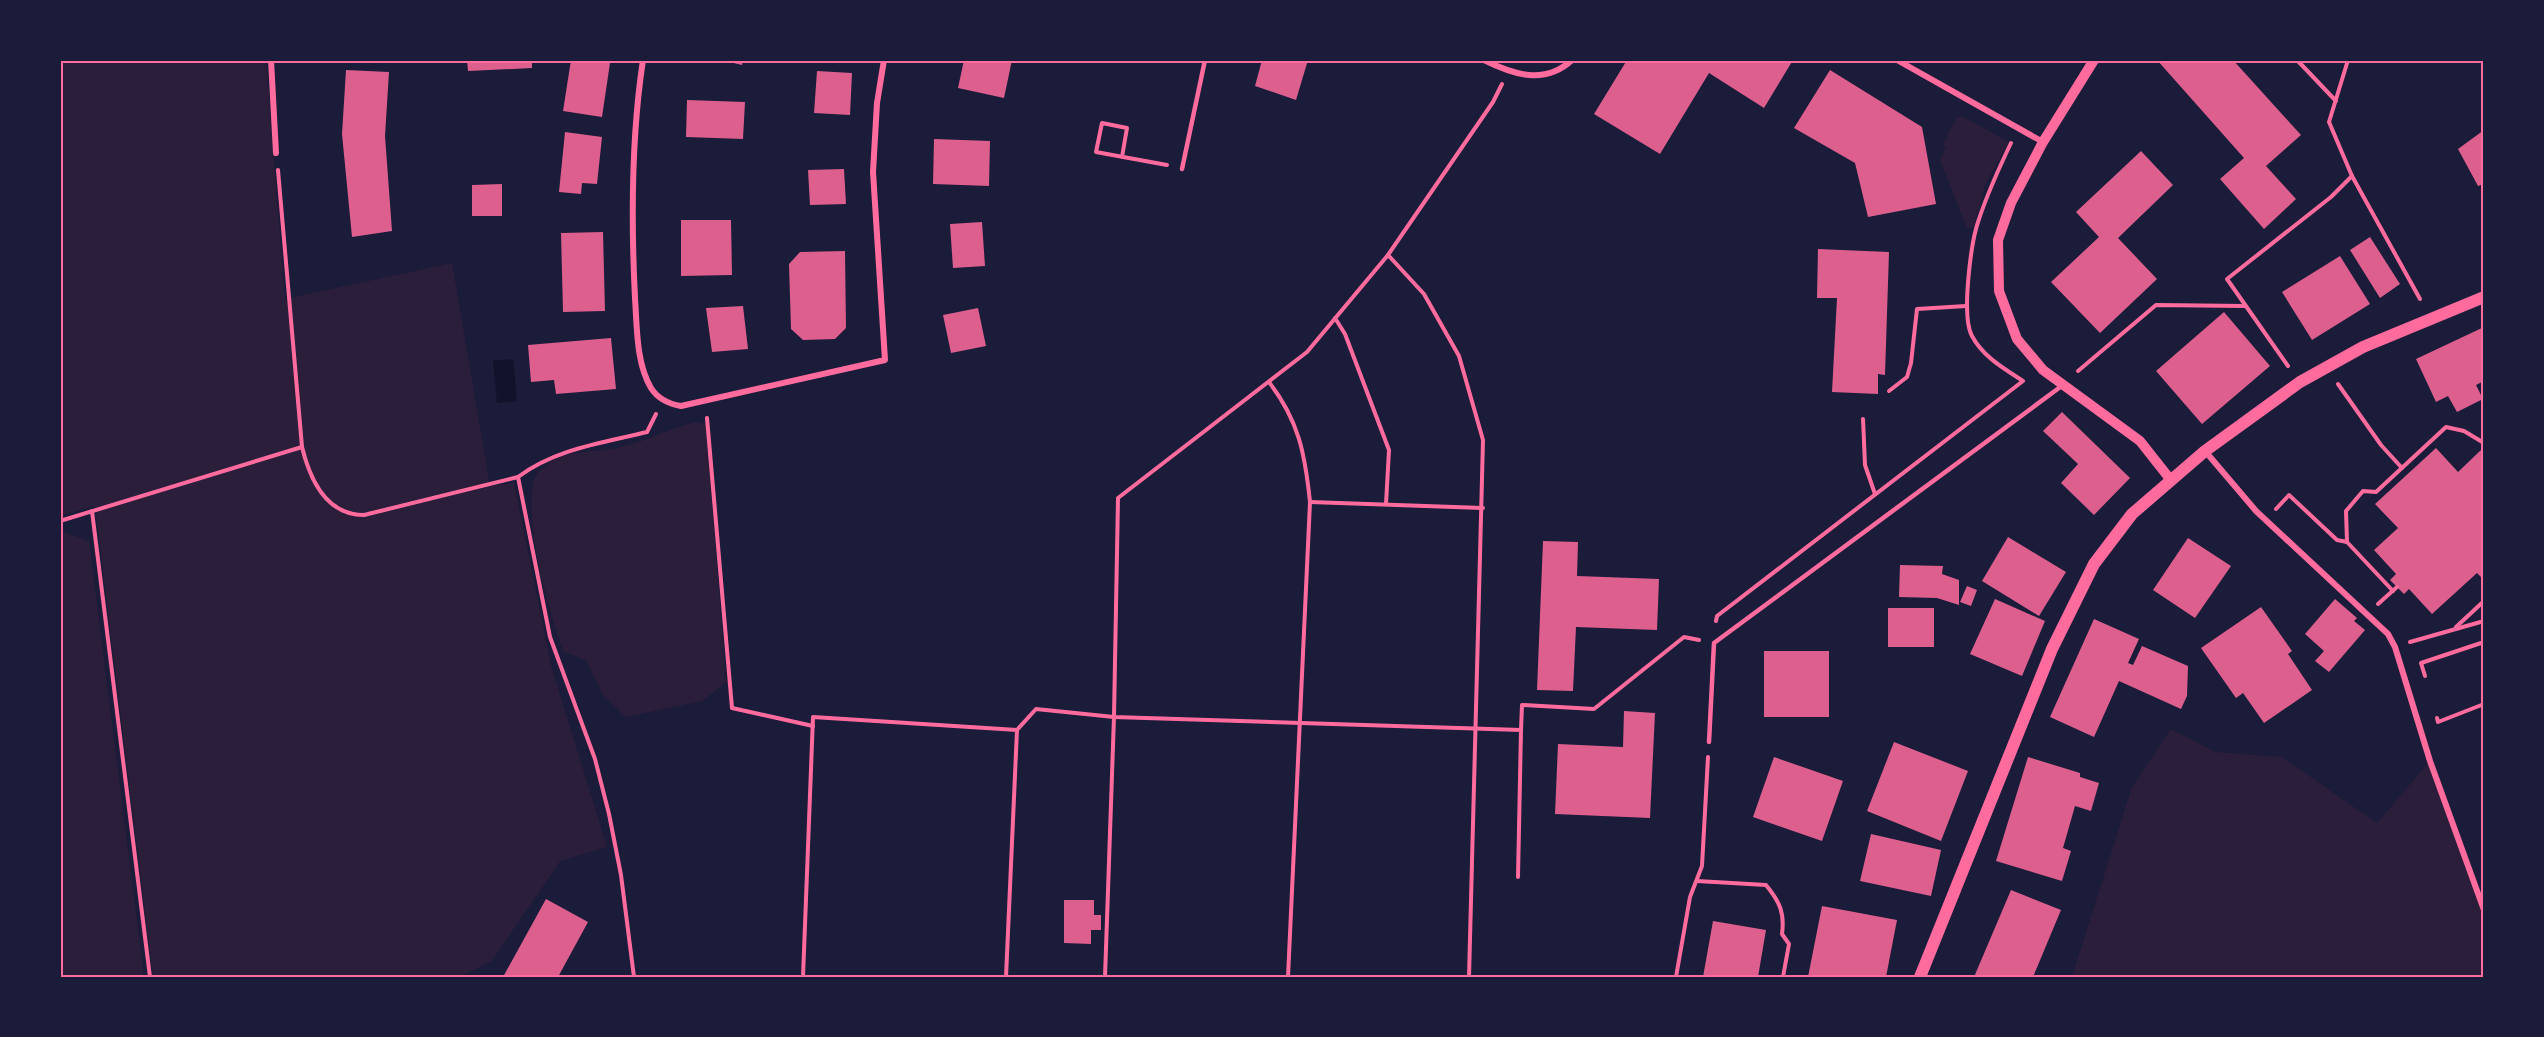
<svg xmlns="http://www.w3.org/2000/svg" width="2544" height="1037" font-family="'Sofia Sans Condensed',sans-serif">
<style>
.green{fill:#2a1e3b}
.water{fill:#12122b}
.building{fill:#dd5f8e}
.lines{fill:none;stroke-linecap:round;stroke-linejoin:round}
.path{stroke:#ff6b9d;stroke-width:4}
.service{stroke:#ff6b9d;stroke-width:4.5}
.minor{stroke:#ff6b9d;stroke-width:6}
.tertiary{stroke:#ff6b9d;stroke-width:10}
.secondary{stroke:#ff6b9d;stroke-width:12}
.neatline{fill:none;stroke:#ff6b9d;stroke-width:2}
</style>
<rect width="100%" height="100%" fill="#1b1b3a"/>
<!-- green -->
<g class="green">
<polygon points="60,60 266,60 285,299 452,263 490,486 514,483 552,669 607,847 560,861 492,961 459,977 153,977 95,506 60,516"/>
<polygon points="1963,117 2009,142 1985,185 1974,227 1967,228 1940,160 1946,147 1943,144 1956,118"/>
<path d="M695,422l11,2 20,258 -24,19 -76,16 -23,-22 -17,-35 -22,-8c-13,-32 -46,-148 -27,-178 3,-4 10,-9 14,-12 17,-13 46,-9 66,-14 26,-6 52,-19 78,-26z"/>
<polygon points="60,531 89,541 144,977 60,977"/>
<polygon points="2171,729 2215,752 2282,757 2377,823 2430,761 2484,910 2484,977 2072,977 2132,787"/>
</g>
<!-- water -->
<polygon class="water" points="513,359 517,401 497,403 493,361"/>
<!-- building -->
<g class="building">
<polygon points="467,60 532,60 532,68 468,71"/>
<polygon points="571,60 610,63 602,117 563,111"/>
<polygon points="721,60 743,60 742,65"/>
<polygon points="964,60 1012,60 1004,98 958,88"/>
<polygon points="1262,60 1308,60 1296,100 1255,86"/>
<polygon points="1627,60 1793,60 1764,108 1709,73 1660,154 1594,114"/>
<polygon points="2157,60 2233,60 2301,135 2266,166 2296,199 2264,229 2220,179 2244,158"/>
<polygon points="346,70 389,72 385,136 392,231 352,237 342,134"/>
<polygon points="1830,70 1922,127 1936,204 1868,217 1855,163 1794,128"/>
<polygon points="817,71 852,73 850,115 814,113"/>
<polygon points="687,100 745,102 743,139 686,137"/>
<polygon points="2484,130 2484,184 2478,186 2458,149"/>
<polygon points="565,132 602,137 597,184 582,183 581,194 559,192"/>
<polygon points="934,139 990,141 989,186 933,184"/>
<polygon points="2141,151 2173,185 2118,238 2157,279 2100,333 2051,282 2099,237 2076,212"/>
<polygon points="844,169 846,204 810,205 808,170"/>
<polygon points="502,184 502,216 472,216 472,185"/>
<polygon points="681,220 731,220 732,275 681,276"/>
<polygon points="982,222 985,266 953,268 950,224"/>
<polygon points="603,232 605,311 563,312 561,233"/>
<polygon points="2370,237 2400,284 2380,298 2350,250"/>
<polygon points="1818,249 1889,252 1885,375 1878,374 1878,394 1832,392 1837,298 1817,298"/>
<polygon points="845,251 846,328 835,339 803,340 791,329 789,264 800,252"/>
<polygon points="2340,256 2370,304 2312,340 2282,292"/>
<polygon points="743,306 748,349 712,352 706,308"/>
<polygon points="978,308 986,346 951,353 943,315"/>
<polygon points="2224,312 2270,366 2202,424 2156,371"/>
<polygon points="2484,327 2484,381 2476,385 2483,399 2457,412 2448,396 2436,402 2416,359"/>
<polygon points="611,338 616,389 556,394 554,380 531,382 528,345"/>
<polygon points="2062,412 2130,478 2094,515 2061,483 2078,464 2043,431"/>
<polygon points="2436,448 2458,472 2481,450 2484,453 2484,580 2477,573 2432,614 2409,589 2404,594 2390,580 2396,574 2374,550 2398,528 2375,504"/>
<polygon points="2008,537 2066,572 2039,616 1982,581"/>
<polygon points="2188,538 2231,566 2195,618 2153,590"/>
<polygon points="1543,541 1578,542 1577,576 1659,579 1657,630 1576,627 1573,691 1537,690"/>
<polygon points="1900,565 1943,566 1942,574 1959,580 1959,605 1937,598 1899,597"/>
<polygon points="1967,586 1977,590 1971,606 1960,602"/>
<polygon points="1995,599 2045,621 2022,676 1970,654"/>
<polygon points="2335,599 2357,618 2354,621 2365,630 2329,672 2315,661 2324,651 2305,634"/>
<polygon points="2261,607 2292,651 2288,654 2312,690 2264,723 2243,693 2236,698 2201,648"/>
<rect x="1888" y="608" width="46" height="39"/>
<polygon points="2094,619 2139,639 2128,663 2133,665 2142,646 2188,666 2187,696 2181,709 2119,681 2094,737 2050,717"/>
<rect x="1764" y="651" width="65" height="66"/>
<polygon points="1624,711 1655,713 1650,818 1555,814 1558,744 1623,747"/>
<polygon points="1894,742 1968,771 1941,841 1867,811"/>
<polygon points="1774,757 1843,781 1822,841 1753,817"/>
<polygon points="2028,757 2080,773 2080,777 2099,783 2091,811 2075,806 2063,848 2071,851 2062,881 1996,861"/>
<polygon points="1871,834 1941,850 1931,896 1860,881"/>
<polygon points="2011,890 2061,910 2033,977 1974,977"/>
<polygon points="546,899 588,922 558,977 503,977"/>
<polygon points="1064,900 1094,900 1094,915 1101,915 1101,930 1091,930 1091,944 1064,943"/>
<polygon points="1822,906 1897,920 1886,977 1808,977"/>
<polygon points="1713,921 1766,930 1758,977 1703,977"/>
</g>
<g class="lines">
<!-- path -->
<g class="path">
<polyline points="2297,60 2336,101"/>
<polyline points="2348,60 2329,122 2352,176 2420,299"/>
<polyline points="1122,157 1127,128 1102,123 1096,152 1167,165"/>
<polyline points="278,170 302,447"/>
<polyline points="1388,255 1493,102 1502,84"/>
<polyline points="1335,318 1345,334 1389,450 1386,504"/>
<polyline points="2288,366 2227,279 2331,197 2352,176"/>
<polyline points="2078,371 2156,305 2245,306"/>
<path d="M1269,382c30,39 36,72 41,120l-22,475"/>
<polyline points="2338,384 2381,445 2402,468"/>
<polyline points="1889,391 1907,377 1911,363 1917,309 1966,306"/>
<polyline points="707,418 732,708 813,726"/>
<polyline points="1863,419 1865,465 1875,494"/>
<polyline points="518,477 550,637 595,759 609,814 621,875 634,977"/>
<polyline points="1310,502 1483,508"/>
<polyline points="2276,509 2289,495 2337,540 2347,542"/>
<polyline points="92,511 150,977"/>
<path d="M60,521l242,-74c8,33 24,68 62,68l154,-38c37,-28 84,-34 129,-45l9,-18"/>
<polyline points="2393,591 2347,542 2346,511 2363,491 2376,492 2446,427 2464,431 2484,443"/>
<polyline points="2378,604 2397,587"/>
<path d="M1716,621l1,-5 306,-235c-18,-12 -40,-24 -51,-45 -11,-20 -1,-95 7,-117 9,-27 20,-51 32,-76"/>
<polyline points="2456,627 2484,601"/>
<polyline points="2410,642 2484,621"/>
<polyline points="2425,676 2421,663 2484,642"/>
<polyline points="2437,718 2438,722 2484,704"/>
<polyline points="1521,730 1522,705 1594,709 1684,637 1699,640"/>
<path d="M1697,881l69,4c13,16 19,27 16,49l7,10 -6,33"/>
<polyline points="803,977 813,717 1017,730 1036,709 1114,717 1521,730 1518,877"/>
<polyline points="1006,977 1017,730"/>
<polyline points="1105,977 1114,717 1118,498 1307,352 1388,255 1424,294 1459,356 1483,440 1469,977"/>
<polyline points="1676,977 1690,897 1702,866 1708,757"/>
</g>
<!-- service -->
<g class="service">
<polyline points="1182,169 1205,60"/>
<polyline points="1709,742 1714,643 2063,385"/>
</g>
<!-- minor -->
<g class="minor">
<polyline points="271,60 276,153"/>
<path d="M643,60c-12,79 -12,159 -8,238 2,28 1,65 16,90 7,11 18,16 30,18l204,-46 -12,-188 4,-69 7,-43"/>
<path d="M1484,60c30,15 61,25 88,0"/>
<polyline points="1897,60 2043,142"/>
<polyline points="2205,451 2256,511 2388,634 2395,647 2430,761 2484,910"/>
</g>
<!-- tertiary -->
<polyline class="tertiary" points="2094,60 2043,142 2011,203 1998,240 1999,291 2017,339 2043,370 2140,441 2170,479"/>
<!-- secondary -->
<polyline class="secondary" points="1920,977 2052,649 2094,564 2132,514 2205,451 2300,382 2363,347 2484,297"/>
</g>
<!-- border -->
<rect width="2544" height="1037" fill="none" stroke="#1b1b3a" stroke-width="123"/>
<rect x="62" y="62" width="2420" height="914" class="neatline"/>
</svg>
